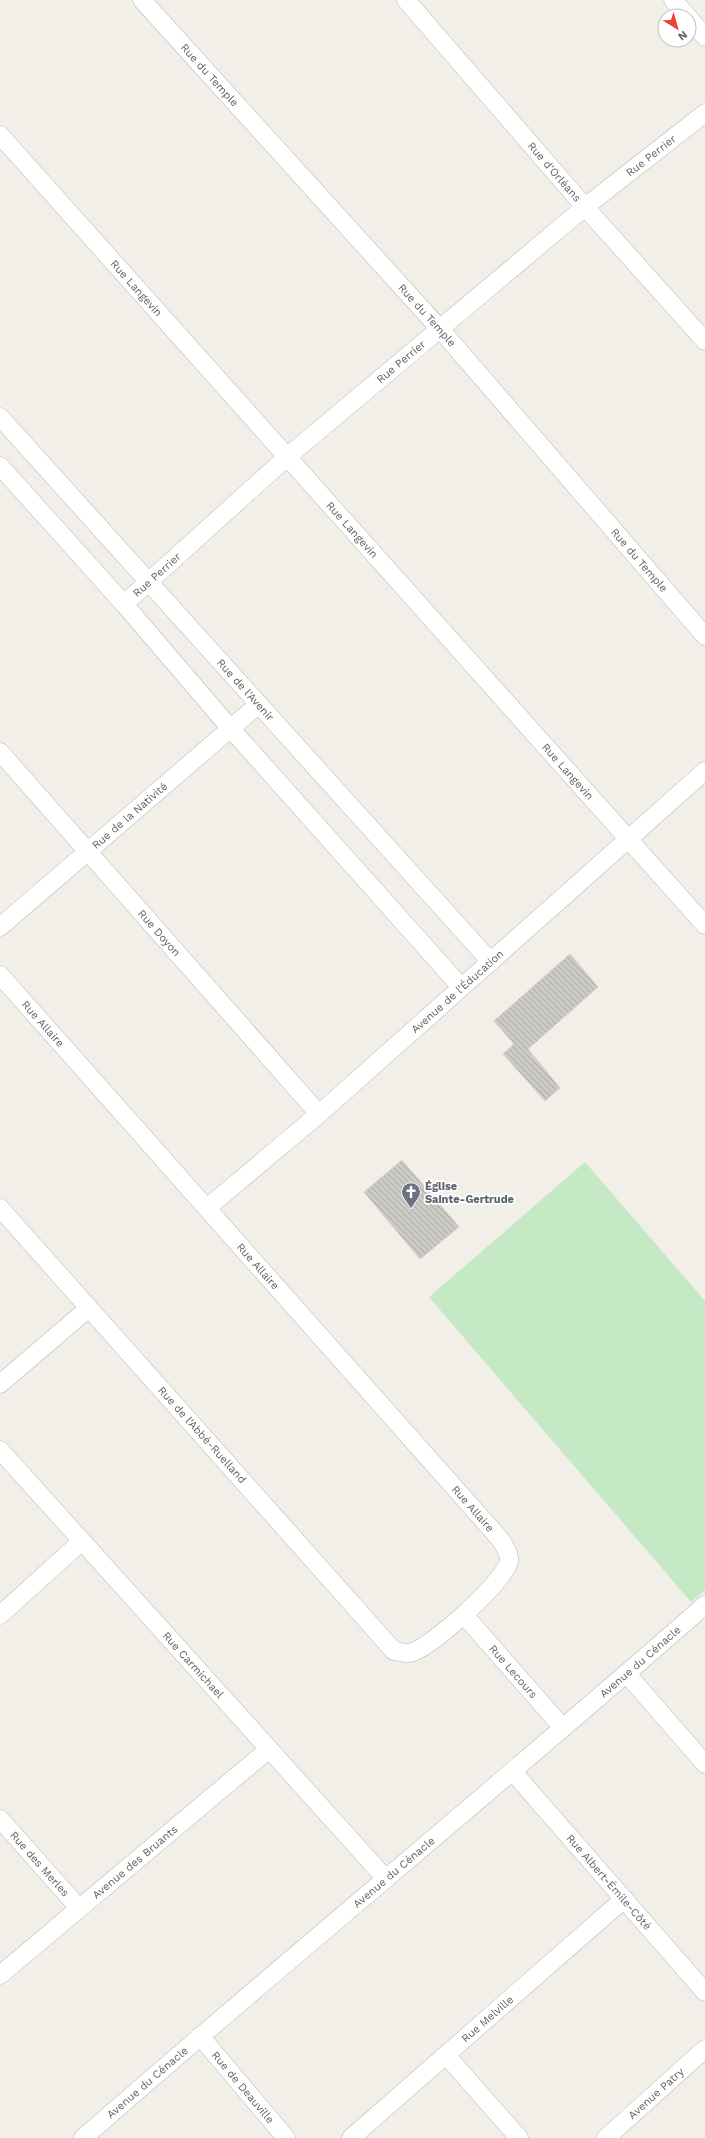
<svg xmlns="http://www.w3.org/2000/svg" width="705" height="2138" font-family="'Work Sans',sans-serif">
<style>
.green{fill:#c5e8c5}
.building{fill:url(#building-back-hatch);stroke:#d6d1c6}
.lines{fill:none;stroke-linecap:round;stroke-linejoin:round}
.minor-casing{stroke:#b5b8bc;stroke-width:19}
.minor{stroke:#fff;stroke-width:18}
.labels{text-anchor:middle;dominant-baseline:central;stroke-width:3.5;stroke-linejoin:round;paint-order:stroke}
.street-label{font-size:11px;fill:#5f6368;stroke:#fff}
.worship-label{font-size:11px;font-weight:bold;fill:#5b616d;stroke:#fff;text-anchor:start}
</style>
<defs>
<pattern id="building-back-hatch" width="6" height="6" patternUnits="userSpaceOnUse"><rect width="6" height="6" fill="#cccac5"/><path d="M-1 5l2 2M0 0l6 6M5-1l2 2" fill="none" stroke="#a9a8a4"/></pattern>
</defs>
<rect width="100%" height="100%" fill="#f1efe8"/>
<!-- green -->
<polygon class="green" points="585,1162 705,1301 705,1590 691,1602 429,1297"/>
<!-- building -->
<g class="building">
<polygon points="570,954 598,987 528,1049 560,1088 545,1101 503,1054 514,1044 494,1021"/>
<polygon points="402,1160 459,1227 420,1259 364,1192"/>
</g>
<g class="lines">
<!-- minor casing -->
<g class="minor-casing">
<g id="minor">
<path id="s1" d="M142,0l298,329 265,307"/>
<path id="s2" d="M406,0l179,207 120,134"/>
<polyline points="673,0 687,16"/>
<polyline points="689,18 705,37"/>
<path id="s3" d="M0,135l705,790"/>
<path id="s4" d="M0,417l491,545"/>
<polyline points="0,466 124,604 231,729 461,987"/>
<path id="s5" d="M124,604l163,-147 298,-250 120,-94"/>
<path id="s6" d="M0,752l319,362"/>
<path id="s7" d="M0,927l259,-223"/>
<path id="s8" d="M0,975l500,564c4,7 10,14 9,22 -3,19 -81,90 -100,92 -4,1 -11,-2 -15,-2l-394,-443"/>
<path id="s9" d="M207,1208l112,-94 386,-343"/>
<polyline points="0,1384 89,1308"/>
<path id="s10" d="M0,1450l386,429"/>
<polyline points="0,1615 82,1541"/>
<path id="s11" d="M464,1615l99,113"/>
<polyline points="627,1674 705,1764"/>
<path id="s12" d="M513,1772l192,220"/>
<path id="s13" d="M0,1819l79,89"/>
<path id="s14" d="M0,1975l269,-226"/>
<path id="s15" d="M200,2036l86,102"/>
<polyline points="446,2055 519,2138"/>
<path id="s16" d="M83,2138c206,-180 417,-353 622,-533"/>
<path id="s17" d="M351,2138l273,-239"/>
<path id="s18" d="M606,2138l99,-89"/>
</g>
</g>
<!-- minor -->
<use href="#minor" class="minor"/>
</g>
<!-- icons -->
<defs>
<g id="church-pin" transform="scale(1)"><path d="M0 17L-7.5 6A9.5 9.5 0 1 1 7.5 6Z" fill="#6b7280" stroke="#fff"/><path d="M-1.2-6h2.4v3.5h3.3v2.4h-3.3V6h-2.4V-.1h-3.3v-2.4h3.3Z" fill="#fff"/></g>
</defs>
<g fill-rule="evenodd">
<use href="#church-pin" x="411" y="1192"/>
</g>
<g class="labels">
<!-- street labels -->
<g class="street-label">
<text stroke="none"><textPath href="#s1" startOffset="101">Rue du Temple</textPath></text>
<text stroke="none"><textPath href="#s5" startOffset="692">Rue Perrier</textPath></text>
<text stroke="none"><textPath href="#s2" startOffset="227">Rue d'Orléans</textPath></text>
<text stroke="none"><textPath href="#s3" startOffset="205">Rue Langevin</textPath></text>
<text stroke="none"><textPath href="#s1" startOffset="425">Rue du Temple</textPath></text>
<text stroke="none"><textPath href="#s5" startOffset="368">Rue Perrier</textPath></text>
<text stroke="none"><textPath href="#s3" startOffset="529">Rue Langevin</textPath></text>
<text stroke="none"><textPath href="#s1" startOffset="749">Rue du Temple</textPath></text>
<text stroke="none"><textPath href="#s5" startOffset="44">Rue Perrier</textPath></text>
<text stroke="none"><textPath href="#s4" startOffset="367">Rue de l'Avenir</textPath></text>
<text stroke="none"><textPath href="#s3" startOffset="853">Rue Langevin</textPath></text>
<text stroke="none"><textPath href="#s7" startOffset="171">Rue de la Nativité</textPath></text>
<text stroke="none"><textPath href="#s6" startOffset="241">Rue Doyon</textPath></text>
<text stroke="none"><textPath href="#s9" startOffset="331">Avenue de l'Éducation</textPath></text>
<text stroke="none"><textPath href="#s8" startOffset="65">Rue Allaire</textPath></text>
<text stroke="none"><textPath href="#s8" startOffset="389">Rue Allaire</textPath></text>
<text transform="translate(202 1435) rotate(48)">Rue de l'Abbé-Ruelland</text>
<text stroke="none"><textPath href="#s8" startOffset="713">Rue Allaire</textPath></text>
<text stroke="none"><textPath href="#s16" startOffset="733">Avenue du Cénacle</textPath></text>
<text stroke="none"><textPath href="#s10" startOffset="289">Rue Carmichael</textPath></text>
<text stroke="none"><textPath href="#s11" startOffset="75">Rue Lecours</textPath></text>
<text stroke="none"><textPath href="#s14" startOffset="176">Avenue des Bruants</textPath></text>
<text stroke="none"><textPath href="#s13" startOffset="60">Rue des Merles</textPath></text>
<text stroke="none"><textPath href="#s16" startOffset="409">Avenue du Cénacle</textPath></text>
<text stroke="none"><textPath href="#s12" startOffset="146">Rue Albert-Émile-Côté</textPath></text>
<text stroke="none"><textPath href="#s17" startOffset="181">Rue Melville</textPath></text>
<text stroke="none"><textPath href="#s16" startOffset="85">Avenue du Cénacle</textPath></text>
<text stroke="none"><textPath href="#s15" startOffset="67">Rue de Deauville</textPath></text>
<text stroke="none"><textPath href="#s18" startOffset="67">Avenue Patry</textPath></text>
</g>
<!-- worship labels -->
<g class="worship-label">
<text x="425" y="1186">Église<tspan x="425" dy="13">Sainte-Gertrude</tspan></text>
</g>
</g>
<!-- north arrow -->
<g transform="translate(677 28) rotate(143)"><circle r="19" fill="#ffffff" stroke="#bfc1c3"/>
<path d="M0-3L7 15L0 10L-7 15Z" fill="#ea4335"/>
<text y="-6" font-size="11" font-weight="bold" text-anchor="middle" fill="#5f6368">N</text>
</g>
</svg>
